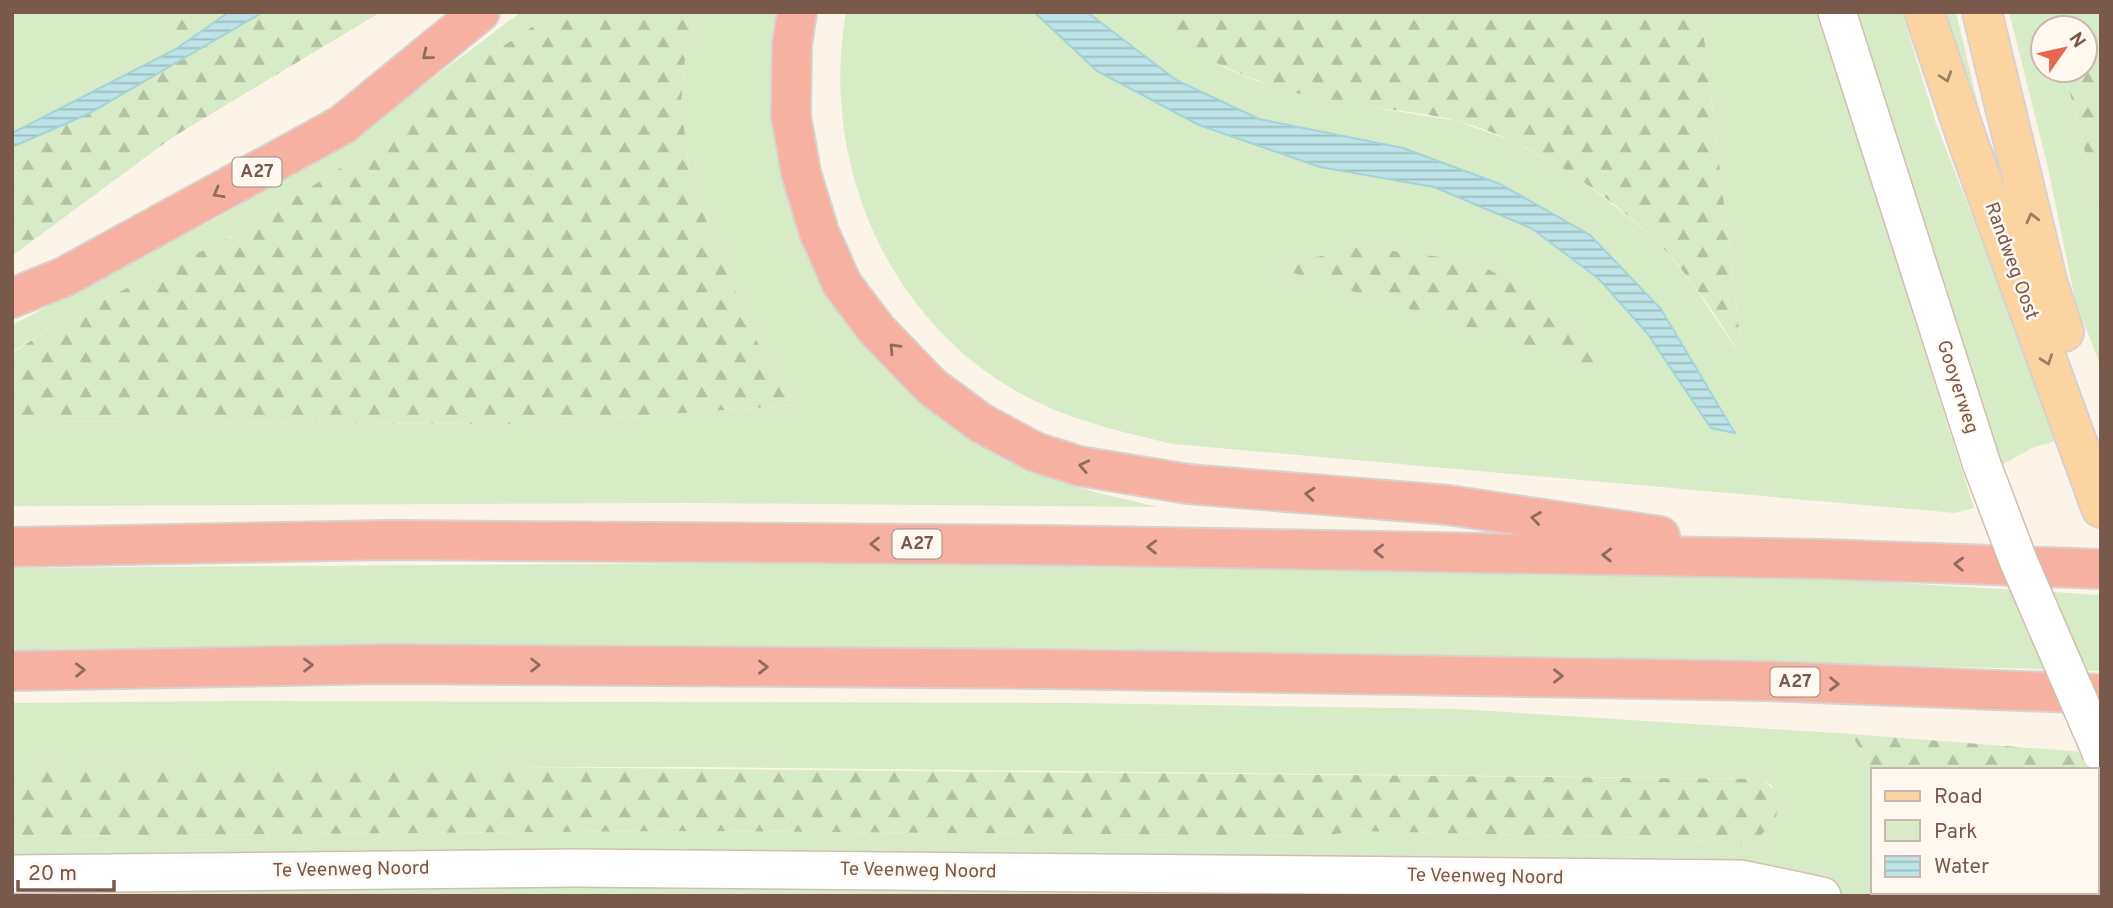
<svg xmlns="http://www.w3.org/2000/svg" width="2113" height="908" font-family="Overpass,sans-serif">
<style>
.green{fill:#d8ebc7}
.forest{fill:url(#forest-firs)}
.water{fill:url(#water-rules);stroke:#a3d4d9;stroke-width:2}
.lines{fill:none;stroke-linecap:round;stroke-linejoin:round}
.stream{stroke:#a3d4d9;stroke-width:10}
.minor-casing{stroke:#d2bdb1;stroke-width:40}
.major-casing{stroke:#d9d1cd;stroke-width:42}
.highway-casing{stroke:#d9d1cd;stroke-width:42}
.minor{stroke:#fff;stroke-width:37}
.major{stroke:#fbd4a2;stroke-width:38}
.highway{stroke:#f7b1a0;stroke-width:38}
.minor-bridge-casing{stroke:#d2bdb1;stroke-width:40;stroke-linecap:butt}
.minor-bridge{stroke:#fff;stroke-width:37}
.oneway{stroke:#916b5d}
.oneway2{stroke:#9f7e66}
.labels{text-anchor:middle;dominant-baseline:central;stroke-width:5;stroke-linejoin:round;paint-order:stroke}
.shield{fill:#fff8f0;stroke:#a0897d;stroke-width:2}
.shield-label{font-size:18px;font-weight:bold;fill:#78594c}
.street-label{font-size:19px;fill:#78594c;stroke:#fff8f0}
</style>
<defs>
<pattern id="forest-firs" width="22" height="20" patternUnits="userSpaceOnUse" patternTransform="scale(1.75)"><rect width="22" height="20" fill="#d8ebc7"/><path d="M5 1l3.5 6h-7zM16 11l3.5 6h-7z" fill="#b4c1a4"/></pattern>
<pattern id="water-rules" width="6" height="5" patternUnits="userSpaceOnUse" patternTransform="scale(1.75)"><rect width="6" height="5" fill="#bde4e7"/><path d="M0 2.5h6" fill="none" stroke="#9ebcbd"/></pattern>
</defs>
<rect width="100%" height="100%" fill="#fdf4e9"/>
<!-- green -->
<g class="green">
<polygon points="12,12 159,12 176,49 12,133"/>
<polygon points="521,12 555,12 488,56 381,142 244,230 61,321 12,352 12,325 217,218 352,139"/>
<path d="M699,12h82l73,317c51,64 112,118 190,147 37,14 76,22 114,31l-469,-4 -677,3v-85l516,3 266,-19 -40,-69 -63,-153 -10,-79 5,-56z"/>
<path d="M846,12h188l62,58 103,55 121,42 114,20 97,41 68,51 135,154v-4l-71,-117 -73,-77 -187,-87 -144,-29 -83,-39 -89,-68h55l83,56 32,13 65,18 135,22 55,20 56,29 86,67 38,46 44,66 4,-11 -39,-326h120l47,159 106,337 -19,5 -782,-69c-46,-11 -92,-21 -136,-42 -144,-69 -219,-235 -191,-390z"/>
<polygon points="1853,12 1902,12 1936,123 2059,440 2032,448 2002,465 1954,334"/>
<polygon points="1939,12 1956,12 1993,168"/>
<polygon points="2009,12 2049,12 2053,28 2043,28 2043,70 2064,70 2101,213 2101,367 2075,300 2048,168"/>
<polygon points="863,562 1785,576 2101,595 2101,671 1821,663 1234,657 12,653 12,568"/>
<polygon points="235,701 1075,703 1458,709 1851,734 1873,770 1873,892 1920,892 1921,896 1843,896 1836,890 12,866 12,836 696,831 1323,836 1354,831 1658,838 1752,844 1772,786 1763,779 694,767 12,768 12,703"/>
<polygon points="12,881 1136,882 1142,896 12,896"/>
</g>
<!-- forest -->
<g class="forest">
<polygon points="159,12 229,12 176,49"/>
<polygon points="263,12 381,12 173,137 12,256 12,147 88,114"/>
<polygon points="555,12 699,12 686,48 681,104 691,183 754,336 794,405 528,424 12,421 12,353 61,321 244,230 381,142 488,56"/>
<path d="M1142,12h559l39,326 -3,12c-23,-39 -51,-78 -82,-111 -8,-9 -19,-16 -28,-24 -50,-41 -107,-77 -170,-94 -45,-12 -92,-12 -136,-22 -65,-15 -130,-41 -179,-87z"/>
<polygon points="2049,12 2101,12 2101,213 2064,70 2085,70 2085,28 2053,28"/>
<polygon points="1359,247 1473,261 1547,301 1604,369 1274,267"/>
<polygon points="1851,734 2083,752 2091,770 1873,770"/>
<path d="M392,766l1371,13c10,9 18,23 13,37 -4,10 -17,20 -24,28l-94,-6 -304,-7 -31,5 -627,-5 -684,5v-68z"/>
<polygon points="2097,784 2101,792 2101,896 1921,896 1920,892 2097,892"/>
<polygon points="1136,882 1633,896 1142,896"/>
</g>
<!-- water -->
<g class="water">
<polygon points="229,12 263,12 88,114 12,147 12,133 176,49"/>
<polygon points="1034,12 1087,12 1176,80 1259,119 1403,148 1500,184 1590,235 1661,309 1735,433 1711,428 1647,333 1599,279 1531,228 1434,187 1320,167 1199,125 1097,71"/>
</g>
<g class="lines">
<!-- stream -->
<polyline class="stream" points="1909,892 1911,896"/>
<!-- minor casing -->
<g class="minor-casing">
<g id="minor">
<polyline points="1837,12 1982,465"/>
<polyline points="12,874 573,868 1741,879 1822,896"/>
</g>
</g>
<!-- major casing -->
<g class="major-casing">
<g id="major">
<polyline points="1924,12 1969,145 2101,508"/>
<polyline points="1982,12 2048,284 2064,332"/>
</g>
</g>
<!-- highway casing -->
<g class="highway-casing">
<g id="highway">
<polyline points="797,12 792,45 791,116 801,173 819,232 842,284 876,329 932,387 981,423 1035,452 1079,466 1188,484 1448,505 1660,536"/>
<polyline points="12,298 64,277 342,125 480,12"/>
<polyline points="12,547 390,540 1045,545 1822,559 2101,569"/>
<polyline points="12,671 389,664 1048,669 1765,681 2101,694"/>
</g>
</g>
<!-- minor -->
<use href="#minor" class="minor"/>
<!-- major -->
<use href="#major" class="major"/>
<!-- highway -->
<use href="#highway" class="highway"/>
<!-- minor-bridge casing -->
<g class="minor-bridge-casing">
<polyline id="minor-bridge" points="1982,465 2018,560 2101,752"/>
</g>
<!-- minor-bridge -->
<use href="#minor-bridge" class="minor-bridge"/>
</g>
<!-- one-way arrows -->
<defs><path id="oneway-chevron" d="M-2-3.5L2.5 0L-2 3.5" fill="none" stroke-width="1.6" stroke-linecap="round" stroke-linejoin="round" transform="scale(1.75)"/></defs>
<g class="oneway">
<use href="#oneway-chevron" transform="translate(427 55) rotate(141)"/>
<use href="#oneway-chevron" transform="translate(218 193) rotate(151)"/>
<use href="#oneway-chevron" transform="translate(894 348) rotate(-134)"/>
<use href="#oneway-chevron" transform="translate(1084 466) rotate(-168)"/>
<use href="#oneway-chevron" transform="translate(1310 494) rotate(-175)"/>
<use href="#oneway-chevron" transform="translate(1536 518) rotate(-172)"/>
<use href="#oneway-chevron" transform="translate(875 544) rotate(-180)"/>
<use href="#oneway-chevron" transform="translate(1152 547) rotate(-179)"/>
<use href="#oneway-chevron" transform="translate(1379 551) rotate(-179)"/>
<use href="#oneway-chevron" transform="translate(1607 555) rotate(-179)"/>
<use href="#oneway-chevron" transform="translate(1959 564) rotate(-178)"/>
<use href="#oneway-chevron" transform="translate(308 665) rotate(-1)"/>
<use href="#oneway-chevron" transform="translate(535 665)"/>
<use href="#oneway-chevron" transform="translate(763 667)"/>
<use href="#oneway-chevron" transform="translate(80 670) rotate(-1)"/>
<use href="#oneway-chevron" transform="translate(1558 676) rotate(1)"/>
<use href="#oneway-chevron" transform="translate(1834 684) rotate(2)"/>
</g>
<g class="oneway2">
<use href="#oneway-chevron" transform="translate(1946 77) rotate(71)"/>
<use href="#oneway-chevron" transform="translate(2032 218) rotate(-104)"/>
<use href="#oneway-chevron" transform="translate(2047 360) rotate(70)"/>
</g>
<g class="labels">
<!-- shield labels -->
<g class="shield">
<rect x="232.5" y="157.5" width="49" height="29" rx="5"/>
<rect x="892.5" y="529.5" width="49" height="29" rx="5"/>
<rect x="1770.5" y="667.5" width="49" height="29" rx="5"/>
</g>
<g class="shield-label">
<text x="257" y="172">A27</text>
<text x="917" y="544">A27</text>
<text x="1795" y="682">A27</text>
</g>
<!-- street labels -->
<g class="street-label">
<text transform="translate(2011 261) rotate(70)">Randweg Oost</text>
<text transform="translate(1957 387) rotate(72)">Gooyerweg</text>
<text transform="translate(351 870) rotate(-1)">Te Veenweg Noord</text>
<text transform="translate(918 871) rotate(1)">Te Veenweg Noord</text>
<text transform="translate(1485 877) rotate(1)">Te Veenweg Noord</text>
</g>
</g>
<!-- border -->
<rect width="2113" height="908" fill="none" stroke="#78594c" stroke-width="28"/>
<!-- legend -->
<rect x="1871" y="768" width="228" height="126" fill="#fff8f0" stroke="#c9b8ae" stroke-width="2"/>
<rect x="1885" y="791" width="35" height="10" fill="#fbd4a2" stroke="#c9b8ae" stroke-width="2"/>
<text x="1934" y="803" font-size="21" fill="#78594c">Road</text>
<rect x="1885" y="820" width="35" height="21" fill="#d8ebc7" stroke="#c9b8ae" stroke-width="2"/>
<text x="1934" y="838" font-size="21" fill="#78594c">Park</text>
<rect x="1885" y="856" width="35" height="21" fill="url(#water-rules)" stroke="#c9b8ae" stroke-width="2"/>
<text x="1934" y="873" font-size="21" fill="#78594c">Water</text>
<!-- north arrow -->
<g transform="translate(2064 49) rotate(56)"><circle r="33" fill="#fff8f0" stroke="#c9b8ae" stroke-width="2"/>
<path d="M0-5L12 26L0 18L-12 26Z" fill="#e7664e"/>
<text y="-10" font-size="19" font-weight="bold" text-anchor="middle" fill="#78594c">N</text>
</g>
<!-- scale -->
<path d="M18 880v10h96v-10" fill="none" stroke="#78594c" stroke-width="3.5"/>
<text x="28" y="880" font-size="21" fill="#78594c" stroke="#fff8f0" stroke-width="5" paint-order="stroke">20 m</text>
</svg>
